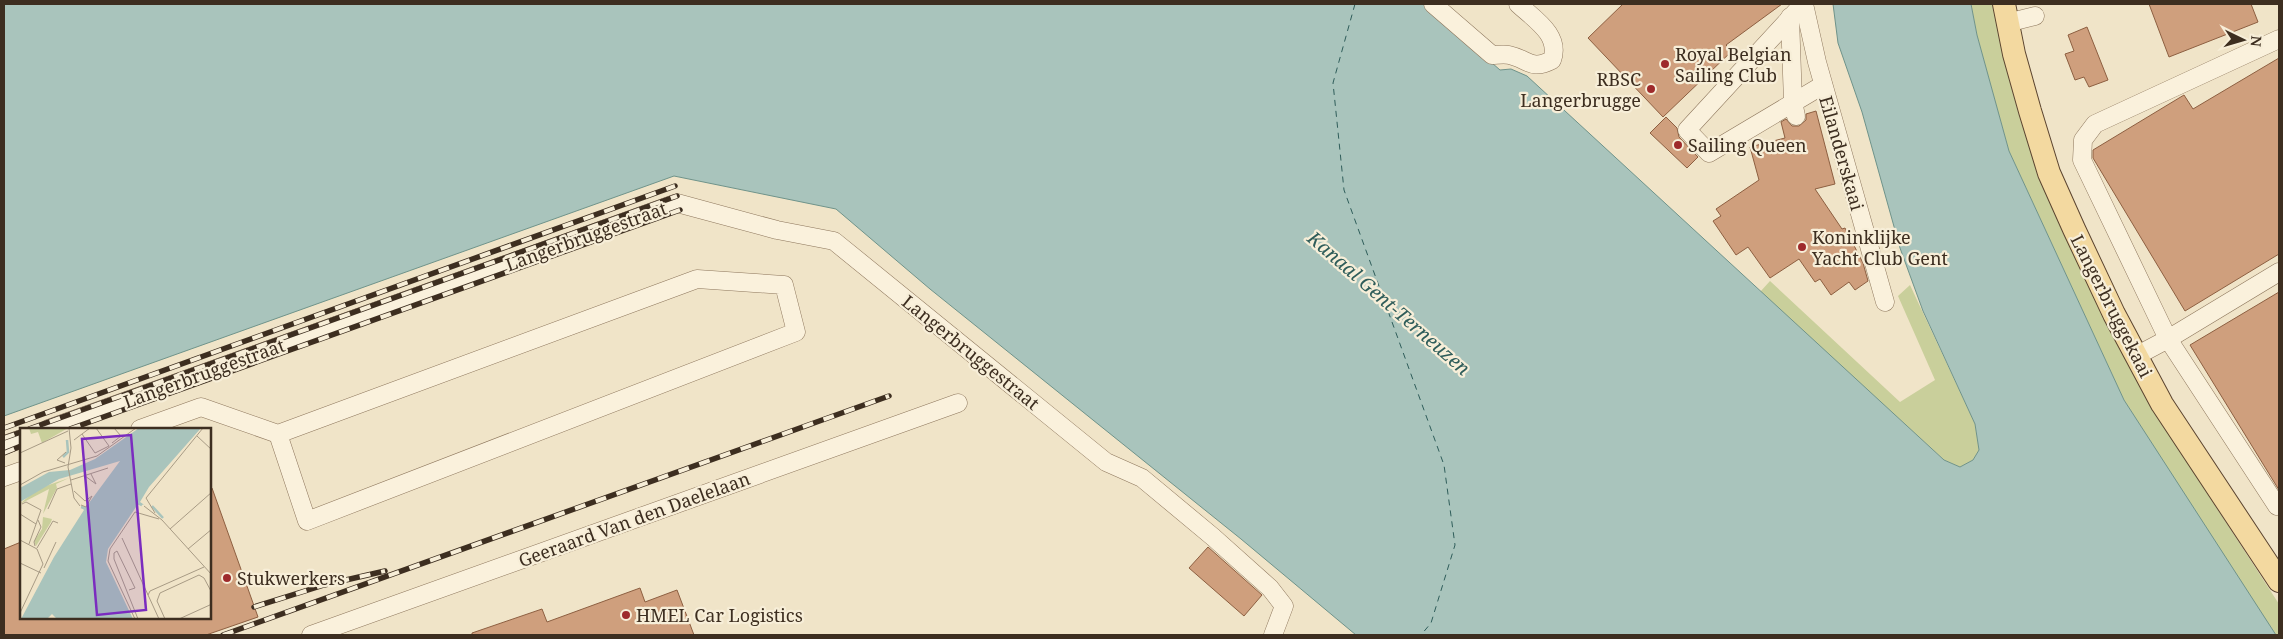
<svg xmlns="http://www.w3.org/2000/svg" width="2283" height="639" font-family="'Noto Serif',serif">
<style>
.green{fill:#c9cf9b}
.water{fill:#a9c4bc;stroke:#6f938a}
.lines{fill:none;stroke-linecap:round;stroke-linejoin:round}
.ferry{stroke:#2f5d5a;stroke-width:1;stroke-dasharray:6 5;stroke-linecap:butt}
.building{fill:#cf9f7d;stroke:#8d5f41}
.minor-casing{stroke:#8d765c;stroke-width:19}
.major-casing{stroke:#5b4430;stroke-width:24}
.minor{stroke:#faf1dc;stroke-width:18}
.major{stroke:#f3d9a0;stroke-width:22}
.rail-casing{stroke:#3d2e20;stroke-width:5.5}
.rail{stroke:#f7eed8;stroke-width:4;stroke-dasharray:11;stroke-linecap:butt}
.poi-dot{fill:#9e2a2b;stroke:#f7eed8;stroke-width:2}
.labels{text-anchor:middle;dominant-baseline:central;stroke-width:4.5;stroke-linejoin:round;paint-order:stroke}
.poi-label{font-size:18px;fill:#3d2e20;stroke:#f7eed8;text-anchor:start}
.street-label{font-size:18px;fill:#3d2e20;stroke:#f7eed8}
.water-label{font-size:19px;font-style:italic;fill:#2f5d5a;stroke:#f7eed8}
.inset-river{fill:none;stroke:#a9c4bc;stroke-width:2.5}
.inset-road{fill:none;stroke:#a89b85;stroke-width:1}
.view{fill:#7b2cbf;fill-opacity:0.15;stroke:#7b2cbf;stroke-width:2.5}
.inset-edge{fill:none;stroke:#3d2e20;stroke-width:2.5}
</style>
<rect width="100%" height="100%" fill="#f0e4c8"/>
<!-- green -->
<g class="green">
<polygon points="1971,4 1993,4 2003,56 2019,115 2039,177 2063,233 2105,319 2153,410 2279,604 2279,635 2276,635 2254,604 2124,400 2009,151 1977,35"/>
<polygon points="1770,281 1900,402 1935,380 1898,296 1910,285 1975,424 1979,450 1973,460 1960,467 1944,460 1760,292"/>
</g>
<!-- water -->
<polygon class="water" points="4,4 1425,4 1500,70 1511,69 1527,76 1944,460 1960,467 1973,460 1979,450 1975,424 1923,311 1900,248 1862,112 1838,43 1833,4 1971,4 1977,35 2009,151 2124,400 2276,635 1356,635 1241,539 930,289 836,209 674,176 4,416"/>
<g class="lines">
<!-- ferry -->
<polyline class="ferry" points="1355,4 1333,83 1344,190 1444,465 1455,545 1431,623 1421,635"/>
</g>
<!-- building -->
<g class="building">
<polygon points="1623,4 1782,4 1726,45 1732,51 1663,117 1588,38"/>
<polygon points="2149,4 2251,4 2258,22 2169,57"/>
<polygon points="2087,27 2108,80 2089,87 2084,77 2075,80 2065,54 2074,51 2068,35"/>
<polygon points="2279,58 2279,254 2185,311 2093,158 2093,150 2184,95 2193,109"/>
<polygon points="1816,111 1835,184 1815,189 1842,229 1845,228 1863,263 1868,281 1855,290 1849,282 1831,295 1820,279 1815,282 1799,259 1770,278 1748,247 1736,255 1713,221 1721,216 1716,209 1759,180 1750,147 1785,138 1781,122 1786,119 1792,126 1799,126 1806,120 1806,114"/>
<polygon points="1666,117 1677,128 1679,137 1698,157 1687,168 1650,133"/>
<polygon points="2279,292 2279,490 2190,345"/>
<polygon points="212,488 258,617 206,635 4,635 4,549 21,542 21,618 210,618 210,489"/>
<polygon points="1208,547 1262,595 1244,616 1189,568"/>
<polygon points="640,588 645,602 677,590 694,635 472,635 472,633 542,609 547,622"/>
</g>
<g class="lines">
<!-- minor casing -->
<g class="minor-casing">
<g id="minor">
<path d="M1433,4l59,51c5,0 12,-1 17,0 19,4 22,16 43,5 9,-25 -18,-41 -34,-56"/>
<polyline points="1803,4 1687,130 1709,153 1823,85"/>
<polyline points="1804,4 1817,62 1885,302"/>
<polyline points="1790,17 1793,102 1796,116"/>
<polyline points="2007,23 2035,16"/>
<polyline points="2279,39 2095,124 2083,140 2082,160 2168,339 2279,272"/>
<polyline points="2136,356 2168,339 2277,506 2279,505"/>
<polyline points="48,429 677,203 777,230 834,241 1106,462 1142,478 1213,537 1270,588 1284,606 1273,635"/>
<polyline points="140,429 201,407 278,434 697,279 784,285 796,332 307,521 278,434"/>
<polyline points="4,445 21,439"/>
<polyline points="4,477 21,471"/>
<polyline points="311,635 958,403"/>
</g>
</g>
<!-- major casing -->
<g class="major-casing">
<polyline id="major" points="2004,4 2014,54 2030,111 2049,173 2074,229 2114,314 2162,404 2279,581"/>
</g>
<!-- minor -->
<use href="#minor" class="minor"/>
<!-- major -->
<use href="#major" class="major"/>
<!-- rail casing -->
<g class="rail-casing">
<g id="rail">
<polyline points="4,428 675,186"/>
<polyline points="29,429 677,196"/>
<polyline points="70,429 680,210"/>
<polyline points="4,438 21,432"/>
<polyline points="4,453 21,446"/>
<polyline points="254,607 324,585 385,571"/>
<polyline points="223,635 889,396"/>
</g>
</g>
<!-- rail -->
<use href="#rail" class="rail"/>
</g>
<!-- markers -->
<g class="poi-dot">
<circle cx="1665" cy="64" r="5"/>
<circle cx="1651" cy="89" r="5"/>
<circle cx="1678" cy="145" r="5"/>
<circle cx="1802" cy="247" r="5"/>
<circle cx="227" cy="578" r="5"/>
<circle cx="626" cy="615" r="5"/>
</g>
<g class="labels">
<!-- poi labels -->
<g class="poi-label">
<text x="1675" y="54">Royal Belgian<tspan x="1675" dy="21">Sailing Club</tspan></text>
<text x="1641" y="79" text-anchor="end">RBSC<tspan x="1641" dy="21">Langerbrugge</tspan></text>
<text x="1688" y="145">Sailing Queen</text>
<text x="1812" y="237">Koninklijke<tspan x="1812" dy="21">Yacht Club Gent</tspan></text>
<text x="237" y="578">Stukwerkers</text>
<text x="636" y="615">HMEL Car Logistics</text>
</g>
<!-- street labels -->
<g class="street-label">
<text transform="translate(1842 153) rotate(74)">Eilanderskaai</text>
<text transform="translate(586 236) rotate(-20)">Langerbruggestraat</text>
<text transform="translate(2112 306) rotate(63)">Langerbruggekaai</text>
<text transform="translate(971 352) rotate(39)">Langerbruggestraat</text>
<text transform="translate(204 373) rotate(-20)">Langerbruggestraat</text>
<text transform="translate(634 519) rotate(-20)">Geeraard Van den Daelelaan</text>
</g>
<!-- water labels -->
<g class="water-label">
<text transform="translate(1389 303) rotate(41)">Kanaal Gent-Terneuzen</text>
</g>
</g>
<!-- overview -->
<g transform="translate(20 428)">
<rect width="191" height="191" fill="#f0e4c8"/>
<path d="M9,0h39l-26,15 -4,-11 -7,2zM49,50l-13,6 1,4 -14,26 6,-25 -29,15 17,-15zM23,89l9,2 -1,3 -15,24 -2,-5 8,-12z" fill="#c9cf9b"/>
<path d="M119,0h62l-52,59 -9,15 4,3 -6,-1 -30,45 -2,13 27,57h-76l-5,-5 -5,5h-26l33,-62 30,-47 -3,-4 5,1 34,-46 -61,18 -39,23v-14l29,-16 21,-2 25,-11z" fill="#a9c4bc"/>
<path class="inset-river" d="M43,29l5,-5 -1,-12M132,78l11,12M61,79l14,5 34,-13 13,6"/>
<path class="inset-road" d="M49,0l2,20 -3,19 6,31 6,8M62,6l13,19 14,-7 -13,-18M177,8l15,14M54,12l16,-12M92,15l9,-7 -7,-8M0,25l48,-22M45,35l-8,-3 9,-8M65,48l11,8 -5,-10M51,52l37,-12M0,57l23,-13 54,-16 39,-28M54,63l11,10 7,-5 -6,11 -5,-2M2,76l4,-2 15,8 -12,34M124,78l18,14 50,55M28,81l9,-20 14,-5M135,85l-9,-15 57,-70M0,86l16,10M150,101l42,-37M102,110l37,81M0,112l17,9 6,15 -23,49M15,118l-1,-4 7,-15 -3,-7M17,120l16,-27 5,2M168,121l24,-20M0,135l21,10M24,140l12,-26M109,162l6,-2 -18,-37 -3,2v6l24,60M128,167l2,-4 54,-24M115,191l-27,-58 2,-12 25,-37 24,7M145,191l-8,-18 3,-8 39,-18 5,3 8,15M159,191l33,-15"/>
<path class="view" d="M111,7l15,175 -49,5 -15,-176z"/>
<rect width="191" height="191" class="inset-edge"/>
</g>
<!-- border -->
<rect width="2283" height="639" fill="none" stroke="#3d2e20" stroke-width="10"/>
<!-- north arrow -->
<g transform="translate(2243 40) rotate(95)" stroke="#f7eed8" stroke-width="4" paint-order="stroke">
<path d="M0-4L9 19L0 12L-9 19Z" fill="#3d2e20"/>
<text y="-8" font-size="14" font-weight="bold" text-anchor="middle" fill="#3d2e20">N</text>
</g>
</svg>
